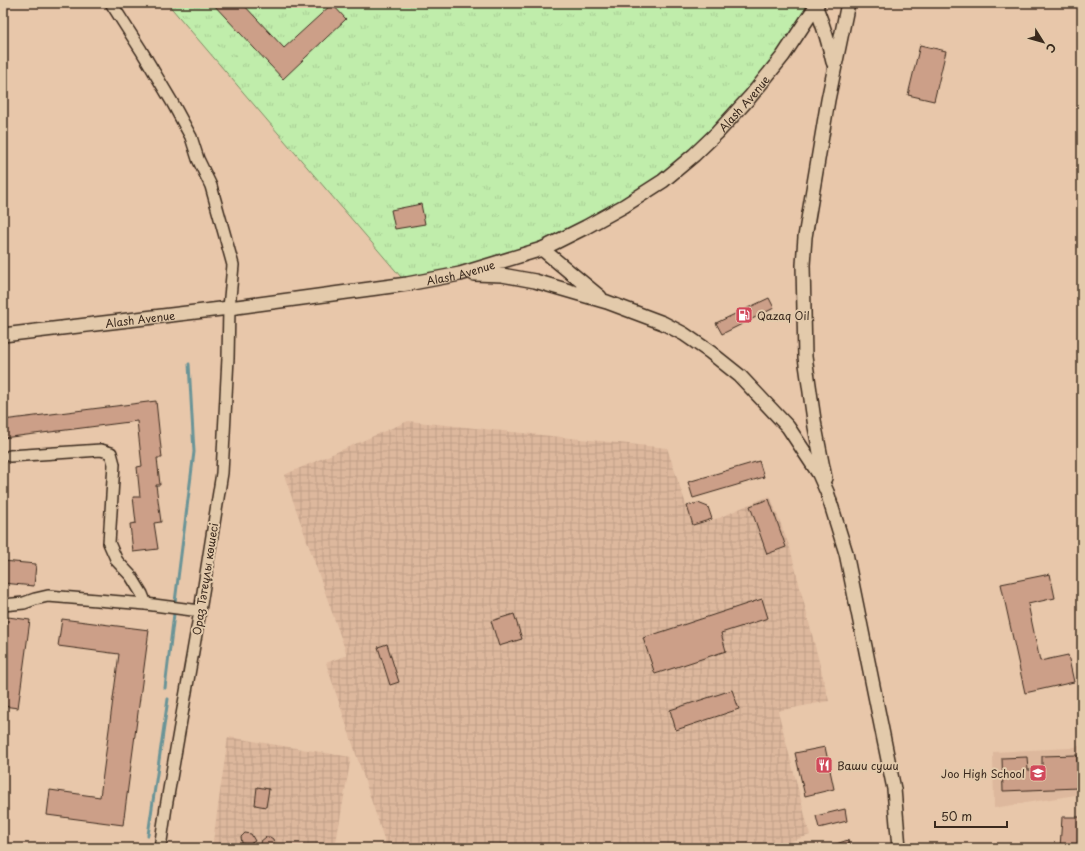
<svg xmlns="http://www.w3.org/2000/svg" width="1085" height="851" font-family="'Playpen Sans',sans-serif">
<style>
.built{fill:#ddb89d}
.industrial{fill:url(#industrial-grid)}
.grass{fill:url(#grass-tufts);stroke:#7e8c64}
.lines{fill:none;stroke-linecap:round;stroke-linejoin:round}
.stream{stroke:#6b9497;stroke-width:3}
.building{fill:#cc9f88;stroke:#3b2a1e}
.minor-casing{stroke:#3b2a1e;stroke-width:14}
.major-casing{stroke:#3b2a1e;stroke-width:16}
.minor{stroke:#e3caab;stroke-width:11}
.major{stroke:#e3caab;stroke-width:13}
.labels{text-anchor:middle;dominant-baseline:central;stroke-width:4;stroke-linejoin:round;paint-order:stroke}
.street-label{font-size:11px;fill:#3b2a1e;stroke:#e3caab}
.poi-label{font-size:11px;fill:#3b2a1e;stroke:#e3caab;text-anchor:start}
</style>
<defs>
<pattern id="industrial-grid" width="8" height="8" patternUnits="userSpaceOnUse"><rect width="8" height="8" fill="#ddb89d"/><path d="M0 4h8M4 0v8" fill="none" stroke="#bf9e87"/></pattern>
<pattern id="grass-tufts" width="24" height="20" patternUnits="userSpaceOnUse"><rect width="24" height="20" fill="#c0edab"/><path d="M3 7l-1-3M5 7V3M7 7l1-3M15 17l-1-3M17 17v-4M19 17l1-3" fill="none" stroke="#a6cb93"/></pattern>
</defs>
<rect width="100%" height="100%" fill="#e8c7aa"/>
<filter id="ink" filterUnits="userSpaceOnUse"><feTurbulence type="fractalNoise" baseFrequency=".025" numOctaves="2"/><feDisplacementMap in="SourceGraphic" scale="8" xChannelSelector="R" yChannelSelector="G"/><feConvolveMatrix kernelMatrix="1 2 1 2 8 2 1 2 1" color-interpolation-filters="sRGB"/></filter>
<g filter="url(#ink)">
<!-- built -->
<polygon class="built" points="1082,745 1082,794 994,808 993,752 1070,748"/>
<!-- industrial -->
<g class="industrial">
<polygon points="408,421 667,448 693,525 719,518 750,504 770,496 790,548 829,701 778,711 810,835 771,848 387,848 326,663 347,655 284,475"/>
<polygon points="228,737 351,757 335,848 212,848"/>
</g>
<!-- grass -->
<polygon class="grass" points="167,3 818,3 783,56 663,181 542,249 407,284"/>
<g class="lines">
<!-- stream -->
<g class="stream">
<polyline points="175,602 194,452 189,364"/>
<polyline points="165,688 174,614"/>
<polyline points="148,835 168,699"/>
</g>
</g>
<!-- building -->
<g class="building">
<polygon points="212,3 242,3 284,48 332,4 346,19 283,79"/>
<polygon points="920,45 946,51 934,101 908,95"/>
<polygon points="421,204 425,224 395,229 391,210"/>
<polygon points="769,298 774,308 722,334 716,323"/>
<polygon points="156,401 162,458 157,458 160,485 156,485 161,522 154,523 158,549 133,552 130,524 136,523 133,497 140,497 137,467 142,466 137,421 3,438 3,420"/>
<polygon points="759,461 764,477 693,498 688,482"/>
<polygon points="769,499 786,547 767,554 750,506"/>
<polygon points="698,503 708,507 712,519 693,525 687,506"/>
<polygon points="3,561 36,564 34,586 3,583"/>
<polygon points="1050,574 1055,598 1028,604 1040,661 1068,655 1074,682 1025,693 1001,584"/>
<polygon points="762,599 768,618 721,633 726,651 655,674 643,638"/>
<polygon points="514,614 522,639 499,646 491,621"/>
<polygon points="8,617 30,620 18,708 3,706 3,653"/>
<polygon points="62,619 149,630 123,825 47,815 50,790 100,797 119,654 58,646"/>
<polygon points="387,644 399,682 390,685 378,647"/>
<polygon points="732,690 739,709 676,730 670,710"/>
<polygon points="825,747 834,789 805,796 795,753"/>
<polygon points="1077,755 1078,788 1003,791 1002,758 1027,757 1028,770 1042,770 1042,756"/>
<polygon points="257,787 269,789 266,807 255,805"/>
<polygon points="845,809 847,821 819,828 816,816"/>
<polygon points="1062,817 1082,817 1082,848 1060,848"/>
<polygon points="245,833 251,834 255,841 248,845 242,843 241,837"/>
<polygon points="266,837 270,837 273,839 274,843 272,848 263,848 260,842"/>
<polygon points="848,840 850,848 828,848 827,847"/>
</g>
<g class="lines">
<!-- minor casing -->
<g class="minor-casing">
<g id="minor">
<polyline points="111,3 141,50 172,102 191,137 198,159 211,186 233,265 229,308 228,358 222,473 200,611 166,807 160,848"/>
<polyline points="10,456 101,450 111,453 114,464 109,543 117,561 131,576 142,594 146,604"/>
<polyline points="3,605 24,603 35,599 48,596 146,604 200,611"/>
</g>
</g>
<!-- major casing -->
<g class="major-casing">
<g id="major">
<path d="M816,7c7,18 13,36 17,55"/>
<polyline points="542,249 600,297"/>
<polyline points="474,274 502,275 535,281 607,302 663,323 684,334 710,352 740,376 788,427 819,474 827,492 846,553 894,789 899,848"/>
<path id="s1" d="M3,335l226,-27 178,-24 53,-10 82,-25 44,-22 38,-21 39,-25 31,-26 23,-22 33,-36 33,-41 35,-53"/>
<polyline points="825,478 815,427 805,357 803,265 805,237 828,100 848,3"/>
</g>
</g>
<!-- minor -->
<use href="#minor" class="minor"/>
<!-- major -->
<use href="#major" class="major"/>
</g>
</g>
<!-- icons -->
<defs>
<g id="fuel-square" transform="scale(0.9)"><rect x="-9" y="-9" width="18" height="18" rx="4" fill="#d1495b" stroke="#e3caab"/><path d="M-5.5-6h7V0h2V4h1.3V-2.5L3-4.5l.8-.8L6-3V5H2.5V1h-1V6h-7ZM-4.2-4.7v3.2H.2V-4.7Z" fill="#fff"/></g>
<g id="restaurant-square" transform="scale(0.9)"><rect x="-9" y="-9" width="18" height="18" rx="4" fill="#d1495b" stroke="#e3caab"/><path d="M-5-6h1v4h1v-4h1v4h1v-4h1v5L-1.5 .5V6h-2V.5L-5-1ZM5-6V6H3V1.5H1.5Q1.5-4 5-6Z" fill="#fff"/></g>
<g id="school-square" transform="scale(0.9)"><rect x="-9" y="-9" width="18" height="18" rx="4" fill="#d1495b" stroke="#e3caab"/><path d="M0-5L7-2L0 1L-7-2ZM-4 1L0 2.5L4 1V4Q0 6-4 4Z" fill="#fff"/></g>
</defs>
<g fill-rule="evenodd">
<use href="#fuel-square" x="744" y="315"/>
<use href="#restaurant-square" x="824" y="765"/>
<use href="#school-square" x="1038" y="773"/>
</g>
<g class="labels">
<!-- street labels -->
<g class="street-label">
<text stroke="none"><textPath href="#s1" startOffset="798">Alash Avenue</textPath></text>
<text stroke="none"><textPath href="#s1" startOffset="462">Alash Avenue</textPath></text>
<text stroke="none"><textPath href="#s1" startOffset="138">Alash Avenue</textPath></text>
<text transform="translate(205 579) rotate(-81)">Ораз Тәтеұлы көшесі</text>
</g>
<!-- poi labels -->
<g class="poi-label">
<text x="757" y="315">Qazaq Oil</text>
<text x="837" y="765">Ваши суши</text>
<text x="1025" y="773" text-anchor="end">Joo High School</text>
</g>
</g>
<!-- margin -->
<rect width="1085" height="851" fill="none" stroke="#e3caab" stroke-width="16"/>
<rect x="8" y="8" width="1069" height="835" fill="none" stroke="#3b2a1e" stroke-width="1.5" filter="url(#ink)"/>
<!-- north arrow -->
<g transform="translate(1043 42) rotate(127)" stroke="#e3caab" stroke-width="3" paint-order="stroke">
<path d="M0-3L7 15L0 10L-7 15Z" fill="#3b2a1e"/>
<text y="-6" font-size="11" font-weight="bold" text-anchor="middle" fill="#3b2a1e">С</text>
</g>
<!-- scale -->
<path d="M935 821v6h72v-6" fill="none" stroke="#3b2a1e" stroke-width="2"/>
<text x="941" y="821" font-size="12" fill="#3b2a1e" stroke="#e3caab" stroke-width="3" paint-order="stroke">50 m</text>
</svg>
